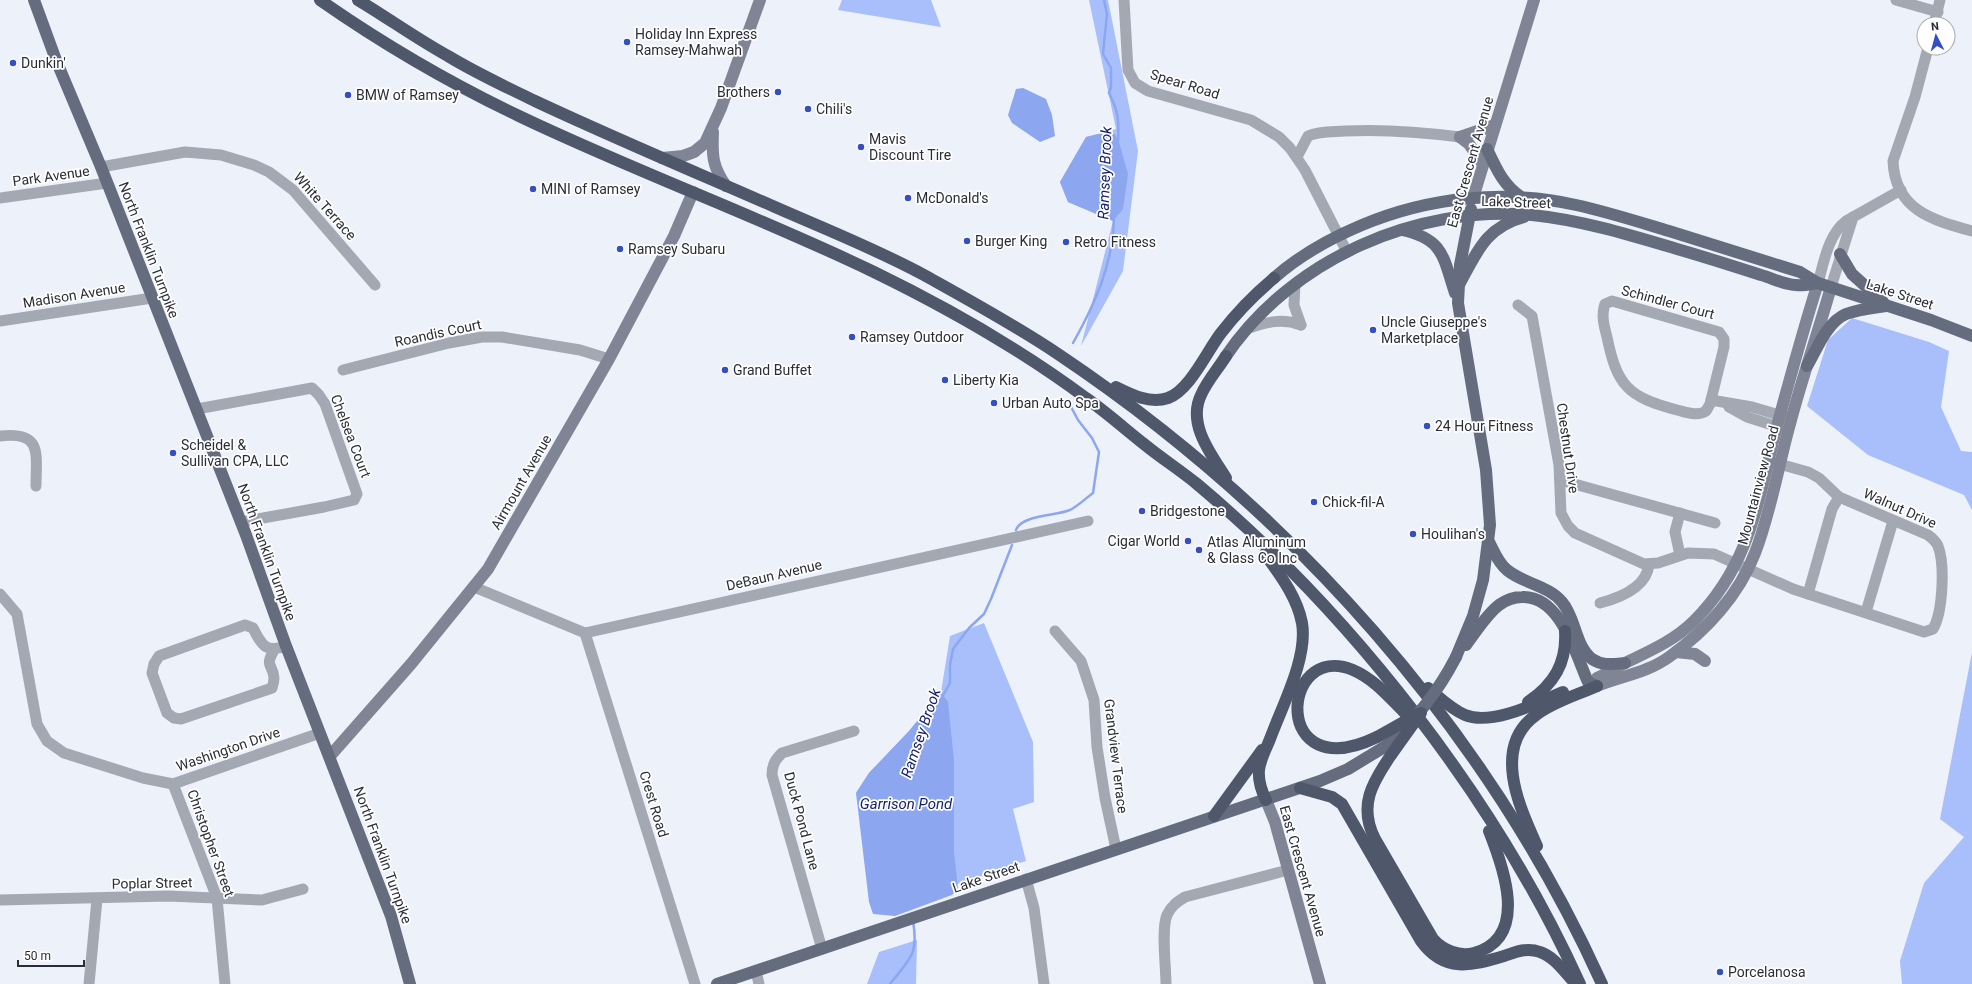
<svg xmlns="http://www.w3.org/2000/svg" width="1972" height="984" font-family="Roboto,sans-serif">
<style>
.green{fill:#a8bffc}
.water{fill:#8ca6ef}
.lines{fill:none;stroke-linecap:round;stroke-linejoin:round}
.stream{stroke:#8ca6ef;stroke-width:2.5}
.street{stroke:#a4a8b2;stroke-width:11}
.secondary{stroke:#7f8594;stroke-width:12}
.primary{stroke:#656c7e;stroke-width:12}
.highway{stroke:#4f576b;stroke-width:12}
.primary-bridge{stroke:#656c7e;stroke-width:12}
.highway-bridge{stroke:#4f576b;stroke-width:12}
.poi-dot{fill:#354fc1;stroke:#fefefe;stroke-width:1.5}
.labels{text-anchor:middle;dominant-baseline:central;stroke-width:3.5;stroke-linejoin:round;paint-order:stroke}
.poi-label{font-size:14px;fill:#2a2d36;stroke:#fefefe;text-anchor:start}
.street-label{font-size:14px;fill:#2a2d36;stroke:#fefefe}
.water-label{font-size:15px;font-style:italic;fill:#111d6f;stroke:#fefefe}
</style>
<rect width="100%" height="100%" fill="#edf1fa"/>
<!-- green -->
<g class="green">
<polygon points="842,0 931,0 941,27 838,10"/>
<polygon points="1089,0 1108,0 1138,151 1123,271 1081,346 1113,221 1068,202 1060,182 1086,137 1116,129"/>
<polygon points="1852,318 1929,342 1949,351 1941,407 1961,451 1972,452 1972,510 1964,495 1868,455 1807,406 1828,340"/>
<polygon points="984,623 1033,742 1034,802 1013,809 1026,861 886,908 856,793 869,773 909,731 941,692 950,636"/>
<polygon points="1972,652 1972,984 1902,984 1900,961 1924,883 1964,837 1940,819"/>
<polygon points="917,940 916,984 867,984 879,952"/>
</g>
<!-- water -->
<g class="water">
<polygon points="1023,88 1046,99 1052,115 1055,136 1040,142 1012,123 1008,115 1016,89"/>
<polygon points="1099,134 1115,134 1119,142 1128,174 1123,209 1113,221 1068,202 1060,182 1086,137"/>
<polygon points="941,692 948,702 954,761 954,852 958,889 952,895 895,916 873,914 869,902 856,793 869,773 909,731"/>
</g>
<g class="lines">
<!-- stream -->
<g class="stream">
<path d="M1104,0l3,14 -4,40 8,14v19l-2,6c10,19 10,29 9,50"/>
<path d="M1073,343c22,-39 40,-79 41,-125"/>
<path d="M1016,530c5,-15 40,-14 54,-20 8,-4 16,-12 23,-17l6,-41 -7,-14 -14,-18 -8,-15"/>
<polyline points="942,697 950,683 950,665 953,649 969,628 984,614 991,599 1012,545"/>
<path d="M890,984c19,-25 29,-28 23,-63"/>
</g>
<!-- street -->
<g class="street">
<polyline points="1124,0 1128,70 1135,83 1148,91 1251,120 1279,137 1290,148 1305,170 1347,252"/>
<polyline points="1896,0 1938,12"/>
<polyline points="1934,24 1940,0"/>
<path d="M1928,48l-13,49 -22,64c2,49 39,59 79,70"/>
<path d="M1297,157l11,-21c12,-5 24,-4 37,-5 38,-2 77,1 115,6"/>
<polyline points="101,167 185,152 221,155 254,165 269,172 293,190 375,285"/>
<polyline points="0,198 107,183"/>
<path d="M1818,283c6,-21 10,-48 28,-62l55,-31"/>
<polyline points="1295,284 1294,305 1301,325"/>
<polyline points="1831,287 1853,217"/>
<path d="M1612,301l107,31 5,7v8l-14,57 -4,7c-9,6 -20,1 -29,-1 -49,-13 -60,-24 -70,-73 -3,-11 -6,-22 -2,-33z"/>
<path d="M1518,305l14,11 27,149 2,48 7,13 7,7 69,31 14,-1 30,-10 26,1 79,35 131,43 9,-3c10,-17 12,-65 5,-83 -2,-5 -6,-8 -10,-11l-89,-38 -20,-19 -11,-6 -36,-10"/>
<polyline points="0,321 152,298"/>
<path d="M1249,328c18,-6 33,-10 52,-3"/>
<polyline points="343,370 449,343 482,337 502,337 580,350 609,359"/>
<polyline points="1711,400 1752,407 1789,418"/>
<polyline points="1729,407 1747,417 1785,429"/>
<polyline points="197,409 312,388 319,395 325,404 357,494 354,500 324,507 241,522"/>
<path d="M0,436c43,-5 36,18 36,50"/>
<polyline points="1560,480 1715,523"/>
<polyline points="1680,513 1675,532 1680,555"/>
<polyline points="474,587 585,633 1088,521"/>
<polyline points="0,594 17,614 37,724 47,741 64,753 143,778 173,784 320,733"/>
<polyline points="1808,594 1832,509 1839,497"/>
<path d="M1600,603c19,-5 47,-16 49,-39"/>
<polyline points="1866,612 1893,521"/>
<polyline points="1055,631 1081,661 1094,700 1097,747 1105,798 1116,849"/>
<polyline points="585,633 695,984"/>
<path d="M274,650c-10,18 -1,13 0,28 0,3 -1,7 -2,10l-91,31 -7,-1 -7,-5 -15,-40 2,-9 5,-8 86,-31 8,3c9,18 13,25 33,18"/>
<polyline points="173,784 217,898 225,984"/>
<polyline points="1026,879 1034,908 1044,984"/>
<polyline points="0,900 168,896 262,900 303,889"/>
<path d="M822,949l-50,-174c0,-10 3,-15 10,-22l72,-22"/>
<polyline points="756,971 759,984"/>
<polyline points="89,984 97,899"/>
<path d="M1166,984c0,-17 -5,-55 1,-69 4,-9 10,-13 18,-18l103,-27"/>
</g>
<!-- secondary -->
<g class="secondary">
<path d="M713,132c-1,23 -1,34 13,54"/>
<polyline points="1460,137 1495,125"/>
<polyline points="1460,137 1469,144 1483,164"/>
<polyline points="662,158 683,156 694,152 705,143 721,108 760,0"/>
<polyline points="1473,198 1534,0"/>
<polyline points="1676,652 1695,654 1705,661"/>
<path d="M1597,678c11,-5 20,-11 30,-16 23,-11 48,-22 67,-41 57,-57 64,-121 83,-195 13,-48 26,-96 41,-143"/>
<path d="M1597,686c24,-10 50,-13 72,-29 37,-26 70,-62 86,-104 16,-41 23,-86 35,-129 12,-46 28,-91 41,-137"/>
<polyline points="330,756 411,664 488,569 609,359 674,236 693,192"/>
<polyline points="1266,800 1275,822 1320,984"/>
</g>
<!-- primary -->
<g class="primary">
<polyline points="34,0 56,60 101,167 246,535 286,646 391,916 410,984"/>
<path d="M1487,149c9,19 16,36 34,48"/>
<path d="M1402,230c42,9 41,27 53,63"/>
<polyline points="1840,254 1852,274 1883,302"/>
<path d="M1274,278c26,-23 57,-40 88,-53 67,-28 143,-36 214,-20 32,7 63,17 93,26 44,14 87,27 131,41l18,11 113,37 41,16"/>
<path d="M1460,283c17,-31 26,-56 64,-66"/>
<path d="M1226,356c66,-97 190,-151 306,-141 49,5 98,20 145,34 28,8 56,17 84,26 11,3 24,10 35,10 7,1 15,-1 22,-2"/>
<path d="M1807,366c10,-17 20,-44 39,-52 13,-5 27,-6 40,-8"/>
<path d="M1489,542c5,9 9,21 18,28 17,14 41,15 55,32 14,16 13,44 30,57 10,7 21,5 33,4"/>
<path d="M1466,645c10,-13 20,-30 33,-40 7,-5 15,-8 23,-8 39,-1 53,56 66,85l9,4"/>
<polyline points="1456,657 1473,616 1483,580 1490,525 1486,470 1458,303 1460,265 1471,209"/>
<polyline points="717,984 1320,781 1348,769 1386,746"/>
</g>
<!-- highway -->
<g class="highway">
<path d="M320,0c63,44 130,83 199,116 117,56 239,100 355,156 74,36 146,77 212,126 20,14 39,31 58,46 17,14 36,26 53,40 156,131 299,315 383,500"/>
<path d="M358,0c30,18 59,39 90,56 28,17 58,31 87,45 79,37 160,71 240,106 50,22 101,42 149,68 45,25 91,50 134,79 233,156 428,374 544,630"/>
<path d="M1116,387c16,8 34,17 52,11 22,-8 39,-47 53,-65 16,-21 34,-39 53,-55"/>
<path d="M1226,478c-15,-24 -39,-54 -25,-83 6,-14 17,-26 25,-39"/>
<path d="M1265,554c15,21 32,43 37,69 6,35 -20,83 -32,116 -4,10 -10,21 -11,31 -1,11 2,20 7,30"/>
<path d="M1428,688c11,9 23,21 37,27 27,11 72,-12 98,-23"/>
<path d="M1528,702c26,-18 39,-39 37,-71"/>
<path d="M1377,737c-107,52 -97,-97 -24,-67 21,9 36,27 52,43"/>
<path d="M1391,755c-19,28 -33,51 -16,84l58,100c10,11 26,18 41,14 56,-15 29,-87 15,-122"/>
<path d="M1300,788l32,9 10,7 79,137c23,32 50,25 83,15 12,-4 23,-9 36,-4 15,5 25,21 36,32"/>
<polyline points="1214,816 1262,750"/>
<path d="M1537,846c-17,-38 -46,-99 -1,-131 17,-13 41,-20 61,-29"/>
</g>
<!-- primary-bridge -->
<path class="primary-bridge" d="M1386,746c30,-26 52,-54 70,-89"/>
<!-- highway-bridge -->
<g class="highway-bridge">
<polyline points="1377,737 1418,714"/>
<polyline points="1391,755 1421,713"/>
</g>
</g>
<!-- markers -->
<g class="poi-dot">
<circle cx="627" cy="42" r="4"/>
<circle cx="13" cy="63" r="4"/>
<circle cx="778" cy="92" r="4"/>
<circle cx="348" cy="95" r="4"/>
<circle cx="808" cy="109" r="4"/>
<circle cx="861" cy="147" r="4"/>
<circle cx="533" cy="189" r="4"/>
<circle cx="908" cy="198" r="4"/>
<circle cx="967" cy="241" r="4"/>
<circle cx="1066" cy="242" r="4"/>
<circle cx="620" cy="249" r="4"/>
<circle cx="1373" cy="330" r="4"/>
<circle cx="852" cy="337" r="4"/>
<circle cx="725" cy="370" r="4"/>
<circle cx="945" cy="380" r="4"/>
<circle cx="994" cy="403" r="4"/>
<circle cx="1427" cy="426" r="4"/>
<circle cx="173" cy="453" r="4"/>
<circle cx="1314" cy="502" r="4"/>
<circle cx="1142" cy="511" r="4"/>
<circle cx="1413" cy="534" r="4"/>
<circle cx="1188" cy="541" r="4"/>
<circle cx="1199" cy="550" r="4"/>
<circle cx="1720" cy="972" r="4"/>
</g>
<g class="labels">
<!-- poi labels -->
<g class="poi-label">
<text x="635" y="34">Holiday Inn Express<tspan x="635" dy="16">Ramsey-Mahwah</tspan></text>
<text x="21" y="63">Dunkin'</text>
<text x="770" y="92" text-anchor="end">Brothers</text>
<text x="356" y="95">BMW of Ramsey</text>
<text x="816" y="109">Chili's</text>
<text x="869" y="139">Mavis<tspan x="869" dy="16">Discount Tire</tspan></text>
<text x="541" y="189">MINI of Ramsey</text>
<text x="916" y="198">McDonald's</text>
<text x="975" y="241">Burger King</text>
<text x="1074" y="242">Retro Fitness</text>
<text x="628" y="249">Ramsey Subaru</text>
<text x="1381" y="322">Uncle Giuseppe's<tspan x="1381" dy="16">Marketplace</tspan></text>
<text x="860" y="337">Ramsey Outdoor</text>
<text x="733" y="370">Grand Buffet</text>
<text x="953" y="380">Liberty Kia</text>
<text x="1002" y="403">Urban Auto Spa</text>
<text x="1435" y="426">24 Hour Fitness</text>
<text x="181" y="445">Scheidel &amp;<tspan x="181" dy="16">Sullivan CPA, LLC</tspan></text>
<text x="1322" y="502">Chick-fil-A</text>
<text x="1150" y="511">Bridgestone</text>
<text x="1421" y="534">Houlihan's</text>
<text x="1180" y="541" text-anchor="end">Cigar World</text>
<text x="1207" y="542">Atlas Aluminum<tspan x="1207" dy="16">&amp; Glass Co Inc</tspan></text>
<text x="1728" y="972">Porcelanosa</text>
</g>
<!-- street labels -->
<g class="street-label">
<text transform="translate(1185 84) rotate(17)">Spear Road</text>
<text transform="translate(1470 162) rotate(-74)">East Crescent Avenue</text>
<text transform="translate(51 176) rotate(-8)">Park Avenue</text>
<text transform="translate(1516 202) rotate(2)">Lake Street</text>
<text transform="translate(325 206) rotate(48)">White Terrace</text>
<text transform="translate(149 250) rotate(69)">North Franklin Turnpike</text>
<text transform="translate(1900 294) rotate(18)">Lake Street</text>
<text transform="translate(74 295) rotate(-9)">Madison Avenue</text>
<text transform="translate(1668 302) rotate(15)">Schindler Court</text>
<text transform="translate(438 333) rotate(-12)">Roandis Court</text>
<text transform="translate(351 436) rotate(69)">Chelsea Court</text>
<text transform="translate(1568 448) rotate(82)">Chestnut Drive</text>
<text transform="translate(521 482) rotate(-60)">Airmount Avenue</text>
<text transform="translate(1758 485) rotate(-75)">Mountainview Road</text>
<text transform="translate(1900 508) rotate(24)">Walnut Drive</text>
<text transform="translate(267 552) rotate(70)">North Franklin Turnpike</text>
<text transform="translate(774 575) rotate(-13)">DeBaun Avenue</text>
<text transform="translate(228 749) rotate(-19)">Washington Drive</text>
<text transform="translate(1116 756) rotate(83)">Grandview Terrace</text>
<text transform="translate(654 804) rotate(73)">Crest Road</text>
<text transform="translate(802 821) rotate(75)">Duck Pond Lane</text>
<text transform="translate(211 843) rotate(70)">Christopher Street</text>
<text transform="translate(383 855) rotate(70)">North Franklin Turnpike</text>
<text transform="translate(1303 871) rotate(74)">East Crescent Avenue</text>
<text transform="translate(986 877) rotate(-19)">Lake Street</text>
<text transform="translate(152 883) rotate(-1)">Poplar Street</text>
</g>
<!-- water labels -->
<g class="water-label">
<text transform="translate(1105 173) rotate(-88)">Ramsey Brook</text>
<text transform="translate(921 733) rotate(-71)">Ramsey Brook</text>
<text x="906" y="804">Garrison Pond</text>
</g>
</g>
<!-- north arrow -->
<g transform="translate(1936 36) rotate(354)"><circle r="19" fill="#fefefe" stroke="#a9aaae"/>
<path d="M0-3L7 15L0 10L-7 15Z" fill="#354fc1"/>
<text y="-6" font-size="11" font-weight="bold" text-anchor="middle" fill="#2a2d36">N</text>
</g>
<!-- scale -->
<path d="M18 960v6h66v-6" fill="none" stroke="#2a2d36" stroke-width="2"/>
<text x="24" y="960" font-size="12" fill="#2a2d36" stroke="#fefefe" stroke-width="3" paint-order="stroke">50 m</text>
</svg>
